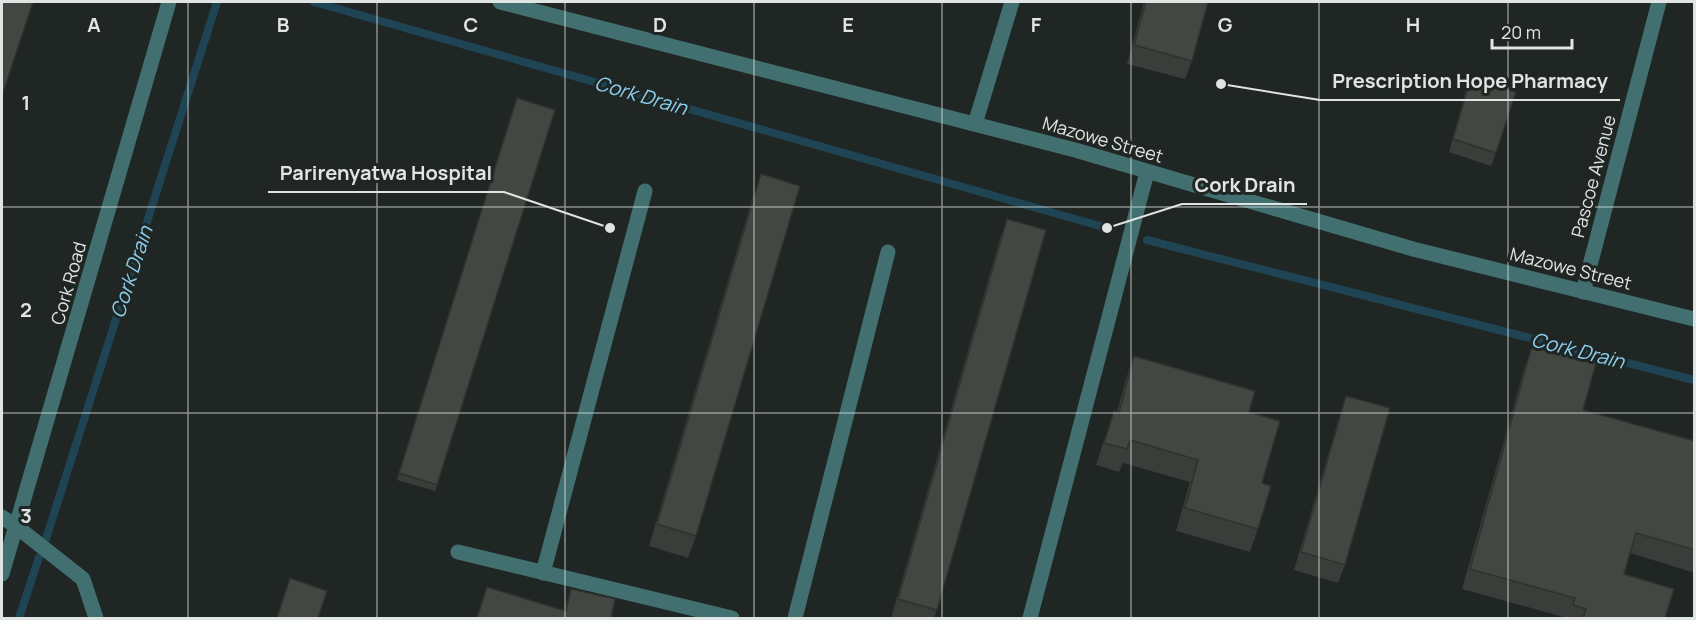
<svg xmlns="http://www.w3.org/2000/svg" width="1696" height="620" font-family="Manrope,sans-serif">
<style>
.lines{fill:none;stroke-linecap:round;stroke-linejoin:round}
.stream{stroke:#1f4454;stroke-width:8}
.lane{stroke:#426f70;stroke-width:15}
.street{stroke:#426f70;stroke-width:15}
.wall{fill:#3a3d39}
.building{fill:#434742;stroke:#2f322e;stroke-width:1.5}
.grid{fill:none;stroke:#e0e4e2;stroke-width:1.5;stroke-opacity:0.55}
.labels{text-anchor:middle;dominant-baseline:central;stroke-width:6;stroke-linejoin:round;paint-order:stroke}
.street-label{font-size:18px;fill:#e0e4e2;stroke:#202623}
.water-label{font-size:20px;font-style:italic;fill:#8bceed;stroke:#202623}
.grid-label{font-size:20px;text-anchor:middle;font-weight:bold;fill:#e0e4e2;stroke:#202623;stroke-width:6;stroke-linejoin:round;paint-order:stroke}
.leader{fill:none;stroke:#e0e4e2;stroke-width:2}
.callout-dot{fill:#e0e4e2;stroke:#202623;stroke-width:2}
.callout-label{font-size:20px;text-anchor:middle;font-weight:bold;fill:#e0e4e2;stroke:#202623;stroke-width:6;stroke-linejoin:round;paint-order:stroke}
</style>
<rect width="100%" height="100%" fill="#202623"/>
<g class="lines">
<!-- stream -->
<g class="stream">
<polyline points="314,2 1107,228"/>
<polyline points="1147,240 1694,380"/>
<polyline points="45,542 217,2"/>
<polyline points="19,618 39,557"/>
</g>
<!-- lane -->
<g class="lane">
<polyline points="17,527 83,579 96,618"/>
<polyline points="458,552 732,618"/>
<polyline points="543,573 645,191"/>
<polyline points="795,618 888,252"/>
<polyline points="1030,618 1147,172"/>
</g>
<!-- street -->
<g class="street">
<polyline points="500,2 1075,150 1413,249 1694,319"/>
<polyline points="975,124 1012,2"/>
<polyline points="1583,292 1659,2"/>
<polyline points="2,517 17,527"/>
<polyline points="2,574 169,2"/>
</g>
</g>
<!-- wall -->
<g class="wall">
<polygon points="1144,2 1208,2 1192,61 1185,79 1127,64"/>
<polygon points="1470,80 1496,153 1491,166 1449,152 1465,93"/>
<polygon points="514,105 437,485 435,491 397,480"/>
<polygon points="761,174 696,536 688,558 649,546 753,196"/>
<polygon points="1007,219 937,610 934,618 891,618 999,242"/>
<polygon points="1532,346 1583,410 1695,441 1695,573 1630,553 1624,574 1665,618 1567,618 1462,589 1525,366"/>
<polygon points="1134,356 1249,412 1262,483 1258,529 1250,552 1176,531 1190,482 1123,463 1119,472 1096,465 1106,434 1114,411 1117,412 1126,379"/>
<polygon points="1346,396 1345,565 1338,583 1294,570 1340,414"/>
<polygon points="487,587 564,611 571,589 612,618 476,618"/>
</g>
<!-- building -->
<g class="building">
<polygon points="2,2 33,2 2,96"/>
<polygon points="1146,2 1208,2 1192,61 1134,45"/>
<polygon points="1470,80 1516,92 1496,153 1453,139"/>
<polygon points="517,98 555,110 437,485 399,473"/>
<polygon points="761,174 800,186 696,536 657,524"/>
<polygon points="1007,219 1046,230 937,610 898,599"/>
<polygon points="1532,346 1596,363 1583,410 1695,441 1695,550 1636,533 1624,574 1674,589 1665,618 1583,618 1586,609 1573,605 1575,598 1470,569"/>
<polygon points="1134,356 1255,391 1249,412 1280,421 1262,483 1271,486 1258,529 1185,508 1198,460 1130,440 1127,449 1104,443 1114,411 1119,413"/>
<polygon points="1346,396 1390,408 1345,565 1301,552"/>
<polygon points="290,578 327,591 318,618 277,618"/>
<polygon points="487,587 566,611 571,589 615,599 611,618 612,618 477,618"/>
</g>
<!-- grid -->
<path class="grid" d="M188,2v616M377,2v616M565,2v616M754,2v616M942,2v616M1131,2v616M1319,2v616M1508,2v616M2,207h1692M2,413h1692"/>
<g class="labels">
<!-- street labels -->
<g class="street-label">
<text transform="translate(1103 139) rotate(16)">Mazowe Street</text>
<text transform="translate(1593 176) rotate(-75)">Pascoe Avenue</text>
<text transform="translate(1571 268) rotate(14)">Mazowe Street</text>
<text transform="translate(68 283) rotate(-74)">Cork Road</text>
</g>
<!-- water labels -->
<g class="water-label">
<text transform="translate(641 95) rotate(16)">Cork Drain</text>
<text transform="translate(131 272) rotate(-72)">Cork Drain</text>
<text transform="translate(1578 350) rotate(14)">Cork Drain</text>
</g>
</g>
<g class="grid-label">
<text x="94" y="32">A</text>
<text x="283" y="32">B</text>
<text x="471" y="32">C</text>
<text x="660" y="32">D</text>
<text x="848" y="32">E</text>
<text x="1036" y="32">F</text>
<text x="1225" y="32">G</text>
<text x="1413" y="32">H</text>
<text x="26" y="110">1</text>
<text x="26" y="317">2</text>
<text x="26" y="523">3</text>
</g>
<!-- callouts -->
<path class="leader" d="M1221 84L1320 100H1620M610 228L504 192H268M1107 228L1182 204H1307"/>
<g class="callout-dot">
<circle cx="1221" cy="84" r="6"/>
<circle cx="610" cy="228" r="6"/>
<circle cx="1107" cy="228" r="6"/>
</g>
<g class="callout-label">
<text x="1470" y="88">Prescription Hope Pharmacy</text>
<text x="386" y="180">Parirenyatwa Hospital</text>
<text x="1245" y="192">Cork Drain</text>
</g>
<!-- border -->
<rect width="1696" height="620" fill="none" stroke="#e0e4e2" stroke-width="6"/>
<!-- scale -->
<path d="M1492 39v9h80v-9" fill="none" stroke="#e0e4e2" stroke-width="3"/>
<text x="1501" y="39" font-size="18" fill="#e0e4e2" stroke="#202623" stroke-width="4.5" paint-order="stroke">20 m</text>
</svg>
